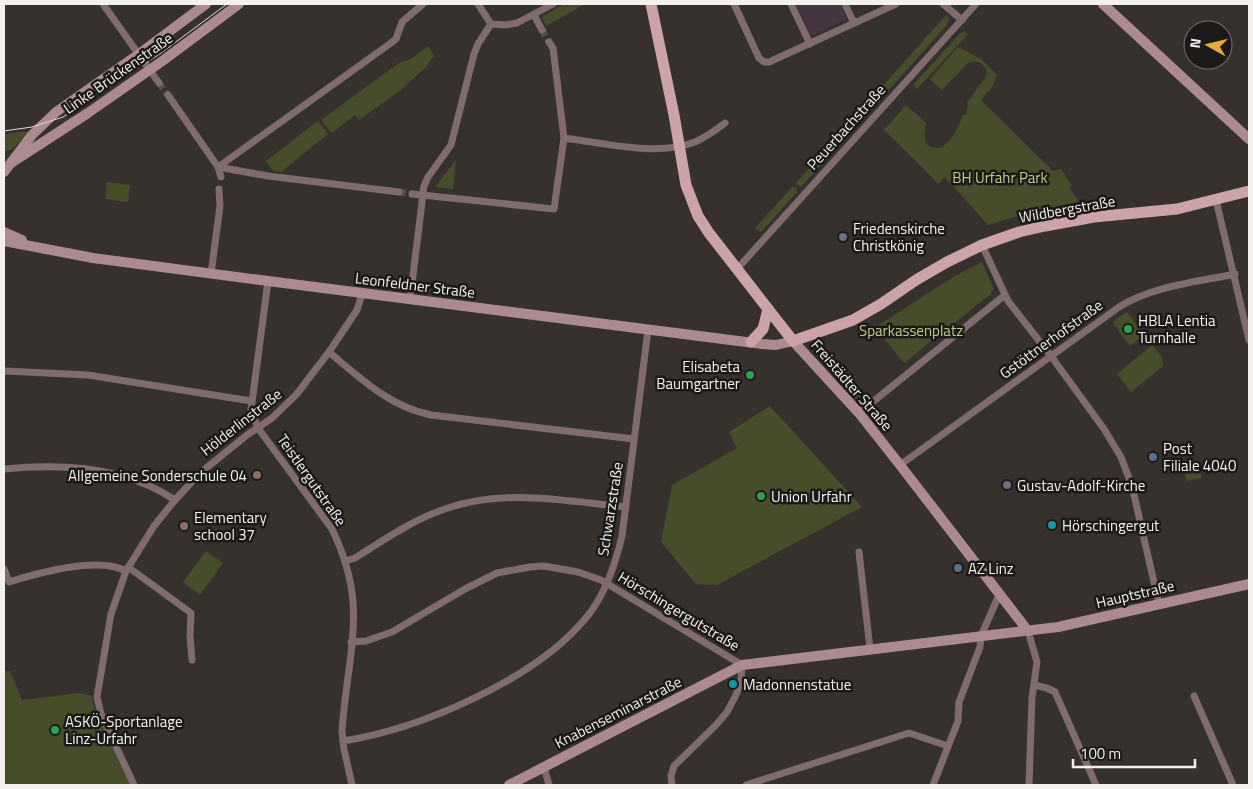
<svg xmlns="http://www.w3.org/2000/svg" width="1253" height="789" font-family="'Titillium Web',sans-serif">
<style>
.industrial{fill:#443541}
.green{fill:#474c2a}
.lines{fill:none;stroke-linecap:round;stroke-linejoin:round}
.street-tunnel{stroke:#534e4b;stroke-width:7;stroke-dasharray:7 3.5;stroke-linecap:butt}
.street{stroke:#806b6e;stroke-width:7}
.secondary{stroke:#ab8b90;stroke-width:10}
.primary{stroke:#cca3a9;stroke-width:11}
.tram{stroke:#e0dbd9;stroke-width:1}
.worship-dot{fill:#6b7280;stroke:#1c1a18;stroke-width:2}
.leisure-dot{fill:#2e9e5b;stroke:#1c1a18;stroke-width:2}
.service-dot{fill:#5c6f8a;stroke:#1c1a18;stroke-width:2}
.education-dot{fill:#8d6e63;stroke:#1c1a18;stroke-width:2}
.culture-dot{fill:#0f9aa8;stroke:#1c1a18;stroke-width:2}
.labels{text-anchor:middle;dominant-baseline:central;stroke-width:5;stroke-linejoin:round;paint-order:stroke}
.street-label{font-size:15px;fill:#f4f0ee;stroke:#1c1a18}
.park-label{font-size:15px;fill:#c0c987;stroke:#1c1a18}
.poi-label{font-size:15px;fill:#f4f0ee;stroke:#1c1a18;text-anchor:start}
</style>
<rect width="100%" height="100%" fill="#37312e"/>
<!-- industrial -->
<polygon class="industrial" points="796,4 840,4 847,19 811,36"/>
<!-- green -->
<g class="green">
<polygon points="564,4 585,4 546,26 542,17"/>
<polygon points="947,14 949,19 947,25 843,141 837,137"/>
<polygon points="965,32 968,34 917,89 913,85 960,33"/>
<polygon points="428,46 434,56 428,64 428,65 401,90 359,120 355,115 332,133 321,120 399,63 411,59"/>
<path d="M958,47l23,12 16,16 -5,12 -11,13 72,71 8,-2 11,17 -3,1 10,15 -45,9 -46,14 -43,-48 -7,7 -14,-15 -40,-39 22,-25 20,18c-1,10 -5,24 10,25 2,0 5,0 7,-2 10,-7 16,-19 19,-30l4,-2 2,-10 -1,-2c4,-4 7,-9 9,-12 5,-8 16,-15 7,-25 -4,-4 -10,-4 -15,-2l-26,27 -12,-11z"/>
<polygon points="318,121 328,134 281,172 273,171 266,161"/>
<polygon points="31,131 11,150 4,151 4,134"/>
<polygon points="834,140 839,144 838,146 801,187 796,183"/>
<polygon points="456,160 453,189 435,187"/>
<polygon points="107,182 130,185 128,202 105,199"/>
<polygon points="793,186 797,189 797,192 761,232 755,228"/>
<path d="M982,262l12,28 -3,1 1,2 -88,70 -29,-36c36,-21 68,-47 107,-65z"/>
<polygon points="1127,312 1144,335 1130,346 1112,322"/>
<polygon points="1152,345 1162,357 1163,366 1131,392 1117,374"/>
<polygon points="825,350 867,402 861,402 859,401 819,356"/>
<polygon points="770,406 862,507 717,585 696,584 661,542 672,485 737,448 729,432"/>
<polygon points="1197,459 1202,478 1186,481 1184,468"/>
<polygon points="206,551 223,563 200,595 183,582"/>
<polygon points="10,671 22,700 79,693 92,696 93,704 130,785 4,785 4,672"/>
</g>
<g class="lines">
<!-- street-tunnel -->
<g class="street-tunnel">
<polyline points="542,30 549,42"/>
<polyline points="159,83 168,95"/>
<polyline points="399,192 412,194"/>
</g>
<!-- street -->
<g class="street">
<polyline points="103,4 159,83"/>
<polyline points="734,4 759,58 764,62 769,62 896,4"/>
<polyline points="791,4 810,44"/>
<polyline points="845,4 854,23"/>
<polyline points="943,4 962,20"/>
<polyline points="534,15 542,30"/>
<polyline points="491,24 505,25 517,23 553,4"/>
<polyline points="549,42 553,48 564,138"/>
<polyline points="168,95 218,167 221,177"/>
<polyline points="218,167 391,43 396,39 402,22 423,4"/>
<polyline points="218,167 268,176 399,192"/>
<path d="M412,194l142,15 10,-71c40,5 93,19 131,4 11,-5 21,-12 30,-19"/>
<polyline points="1216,200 1249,340"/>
<polyline points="982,245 1008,301 1051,356 1104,429 1121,457 1132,486 1159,604"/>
<polyline points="737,269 976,4"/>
<polyline points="211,274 220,206 219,189"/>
<path d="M268,281l-17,129 7,18 74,101c11,23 19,47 21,73 3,42 -9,88 -11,130l2,17 8,36"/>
<polyline points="410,300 424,186 428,177 451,145 474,54 478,44 491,24 478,4"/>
<path d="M329,352c31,26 61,55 102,63l203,24"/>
<polyline points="4,371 88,375 251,401"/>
<polyline points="859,413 1005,295"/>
<path d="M900,465l219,-158c34,-21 77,-25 116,-33"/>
<path d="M4,469c58,-6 121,-3 171,31"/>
<polyline points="859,552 870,649"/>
<path d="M345,561l10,-3c29,-18 57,-38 90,-49 59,-21 120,-8 181,-2"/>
<polyline points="128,567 191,613 190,636 192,660"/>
<path d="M4,569l5,13c29,-9 89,-26 117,-11"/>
<polyline points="1028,631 1037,662 1032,698 1029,785"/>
<polyline points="351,642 366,641 392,632 465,589 497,573 530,567 544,566 578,572 601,580 742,665 741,682 735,697 727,712 716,725 674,766 671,776 672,785"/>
<polyline points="1034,685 1047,688 1055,692 1096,785"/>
<polyline points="1194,696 1233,785"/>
<path d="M343,741c77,-12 191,-61 242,-122 20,-23 30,-53 37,-83l26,-206"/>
<polyline points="544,767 549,785"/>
<polyline points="134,785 101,714 97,697 111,614 126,571 154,526 175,500 200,473 247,435 272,418 296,395 329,352 357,310 362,294"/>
<polyline points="746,785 909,733 948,746"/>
<polyline points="933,785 958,721 959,702 980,647 981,636 999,595"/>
</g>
<!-- secondary -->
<g class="secondary">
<polyline points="1103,4 1249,139"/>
<polyline points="11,163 88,113 161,62 239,4"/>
<polyline points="4,172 32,135 56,112 139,54 206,4"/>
<polyline points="4,232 22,240"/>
<polyline points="4,241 93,258 268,281 762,344 776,345 793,341 859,413 900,465 1028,631"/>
<polyline points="509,785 742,665 1058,627 1249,584"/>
</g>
<!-- primary -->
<g class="primary">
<polyline points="651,4 674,115 686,185 698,216 709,233 793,341 853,320 881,304 916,280 947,262 982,245 1019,232 1045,226 1094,217 1177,209 1249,191"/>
<polyline points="751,342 763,329 768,309"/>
</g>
<!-- tram -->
<polyline class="tram" points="4,131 32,127 63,117 161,53 227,4"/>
</g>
<!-- markers -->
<g class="worship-dot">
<circle cx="843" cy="237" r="5"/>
<circle cx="1007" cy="485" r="5"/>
</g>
<g class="leisure-dot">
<circle cx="1128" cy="329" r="5"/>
<circle cx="750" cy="375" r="5"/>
<circle cx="761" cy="496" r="5"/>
<circle cx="55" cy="730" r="5"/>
</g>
<g class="service-dot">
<circle cx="1153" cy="457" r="5"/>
<circle cx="958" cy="568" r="5"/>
</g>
<g class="education-dot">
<circle cx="257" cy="475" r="5"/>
<circle cx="184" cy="526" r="5"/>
</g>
<g class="culture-dot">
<circle cx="1052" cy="525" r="5"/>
<circle cx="733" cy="684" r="5"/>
</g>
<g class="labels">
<!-- street labels -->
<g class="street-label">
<text transform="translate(118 73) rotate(-35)">Linke Brückenstraße</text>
<text transform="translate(846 127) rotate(-48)">Peuerbachstraße</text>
<text transform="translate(1067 209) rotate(-10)">Wildbergstraße</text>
<text transform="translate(415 285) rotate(7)">Leonfeldner Straße</text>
<text transform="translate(1051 339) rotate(-36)">Gstöttnerhofstraße</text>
<text transform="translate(852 385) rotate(49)">Freistädter Straße</text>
<text transform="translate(241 422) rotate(-38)">Hölderlinstraße</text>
<text transform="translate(312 480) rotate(55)">Teistlergutstraße</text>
<text transform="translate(610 509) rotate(-81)">Schwarzstraße</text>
<text transform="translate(1135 594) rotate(-13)">Hauptstraße</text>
<text transform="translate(679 611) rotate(31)">Hörschingergutstraße</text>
<text transform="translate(618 712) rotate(-27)">Knabenseminarstraße</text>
</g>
<!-- park labels -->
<g class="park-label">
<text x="1000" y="177">BH Urfahr Park</text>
<text x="911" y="330">Sparkassenplatz</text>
</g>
<!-- poi labels -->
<g class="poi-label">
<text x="853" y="228">Friedenskirche<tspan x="853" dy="17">Christkönig</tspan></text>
<text x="1138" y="320">HBLA Lentia<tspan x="1138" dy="17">Turnhalle</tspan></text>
<text x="740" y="366" text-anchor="end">Elisabeta<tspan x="740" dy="17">Baumgartner</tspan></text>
<text x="1163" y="448">Post<tspan x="1163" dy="17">Filiale 4040</tspan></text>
<text x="247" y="475" text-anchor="end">Allgemeine Sonderschule 04</text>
<text x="1017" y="485">Gustav-Adolf-Kirche</text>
<text x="771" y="496">Union Urfahr</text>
<text x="194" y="517">Elementary<tspan x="194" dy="17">school 37</tspan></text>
<text x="1062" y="525">Hörschingergut</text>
<text x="968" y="568">AZ Linz</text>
<text x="743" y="684">Madonnenstatue</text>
<text x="65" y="721">ASKÖ-Sportanlage<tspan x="65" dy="17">Linz-Urfahr</tspan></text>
</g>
</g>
<!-- border -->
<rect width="1253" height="789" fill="none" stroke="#f4f0ee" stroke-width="10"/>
<!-- north arrow -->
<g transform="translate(1208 45) rotate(278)"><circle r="24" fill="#1c1a18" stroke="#72706e"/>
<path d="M0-4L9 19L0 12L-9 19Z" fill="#e9ab38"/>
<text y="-8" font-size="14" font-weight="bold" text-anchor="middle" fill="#f4f0ee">N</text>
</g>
<!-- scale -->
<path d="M1073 759v8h122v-8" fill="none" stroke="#f4f0ee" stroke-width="2.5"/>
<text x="1080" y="759" font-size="15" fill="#f4f0ee" stroke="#1c1a18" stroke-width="4" paint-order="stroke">100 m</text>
</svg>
